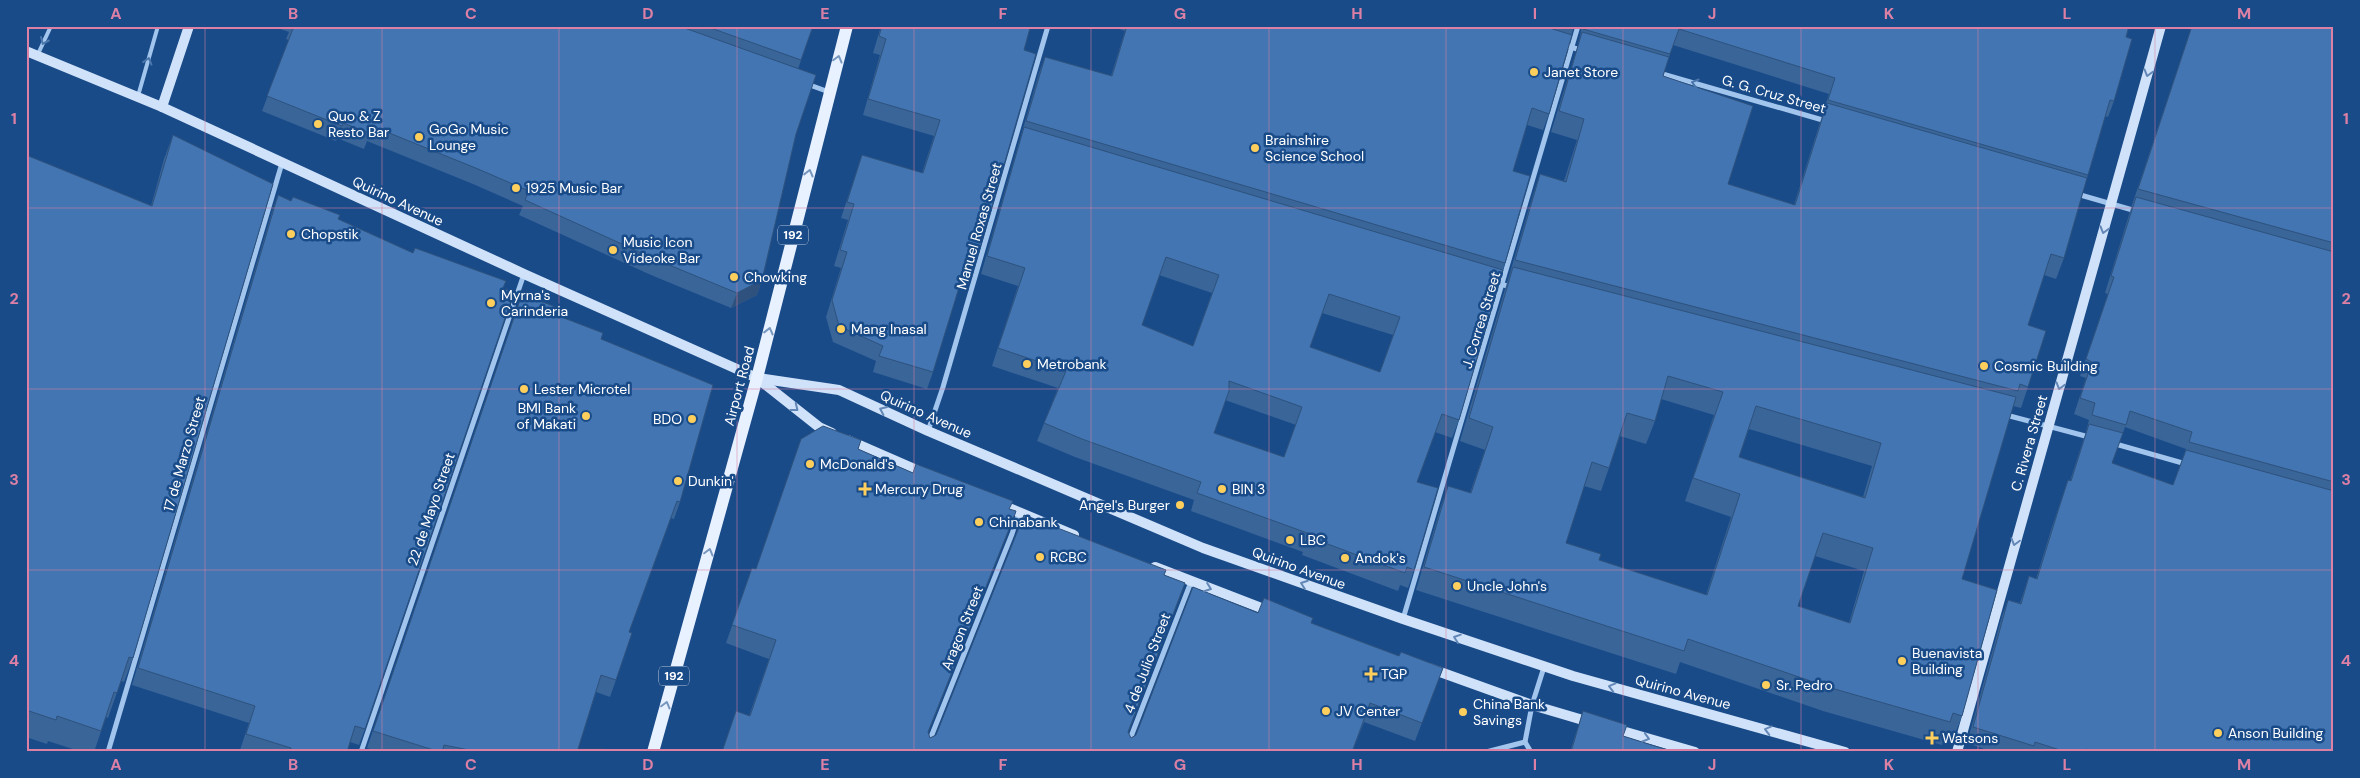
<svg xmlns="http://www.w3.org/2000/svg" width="2360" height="778" font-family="'DM Sans',sans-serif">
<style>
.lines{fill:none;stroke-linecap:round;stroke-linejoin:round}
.lane{stroke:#a2c5ed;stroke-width:4}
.street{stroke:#a2c5ed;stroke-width:5}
.secondary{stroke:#cfe2f9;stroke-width:10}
.primary{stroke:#e8f1ff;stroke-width:12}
.wall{fill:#396599;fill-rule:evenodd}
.shaded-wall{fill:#2e527d}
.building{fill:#4275b2;stroke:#2e527d;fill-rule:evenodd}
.oneway{stroke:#4a76ac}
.oneway2{stroke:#7796be}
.oneway3{stroke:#6287b6}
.grid{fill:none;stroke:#dd80a5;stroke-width:1;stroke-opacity:0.55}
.poi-dot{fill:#ffcf5e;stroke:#1a4b89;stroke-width:2}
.labels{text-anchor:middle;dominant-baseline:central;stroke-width:5;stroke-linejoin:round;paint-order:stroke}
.shield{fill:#1a4b89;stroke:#bac9dc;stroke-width:1}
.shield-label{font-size:12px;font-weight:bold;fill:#fff}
.poi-label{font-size:14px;fill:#fff;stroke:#1a4b89;text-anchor:start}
.street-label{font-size:14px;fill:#fff;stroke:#1a4b89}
.neatline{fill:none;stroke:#dd80a5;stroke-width:2}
.grid-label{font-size:16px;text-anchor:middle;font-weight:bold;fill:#dd80a5}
</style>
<rect width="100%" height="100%" fill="#1a4b89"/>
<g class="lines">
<!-- lane -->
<g class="lane">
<polyline points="38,54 51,26"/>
<polyline points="138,96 158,26"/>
</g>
<!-- street -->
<g class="street">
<polyline points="1563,45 1581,50"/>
<polyline points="1659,73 1826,121"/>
<polyline points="807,84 829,92"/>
<polyline points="2077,194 2136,211"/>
<polyline points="1493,282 1511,287"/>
<polyline points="2006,415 2089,437"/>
<polyline points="928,431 943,387 1048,26"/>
<polyline points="2112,443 2186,464"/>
<polyline points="1403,619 1578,26"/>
<polyline points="108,752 282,163"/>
<polyline points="361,752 524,274"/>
<polyline points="925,752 1012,534 1019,513"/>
<polyline points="1125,752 1191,582"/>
<polyline points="1486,752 1525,742"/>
<polyline points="1531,752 1525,742 1532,705 1544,667"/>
</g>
<!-- secondary -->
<g class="secondary">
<polyline points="26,51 162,107 524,274 757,378 819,427 832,433"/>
<polyline points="162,107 189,26"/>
<polyline points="758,378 839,390 928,431 1203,548 1403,619 1573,676 1845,752"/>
<polyline points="848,440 926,474"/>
<polyline points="997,503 1074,535"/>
<polyline points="1155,567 1272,612"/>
<polyline points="1429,668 1532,705 1593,723"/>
<polyline points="1612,728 1695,752"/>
<polyline points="1957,752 2161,26"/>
</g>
<!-- primary -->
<polyline class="primary" points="653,752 757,378 847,26"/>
</g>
<!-- wall -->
<g class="wall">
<polygon points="272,26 813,26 798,69 796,134 762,280 757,295 731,308 651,275 519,215 523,206 473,184 367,141 364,149 337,138 336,141 262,111 289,40 286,39 289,32"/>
<polygon points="881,26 1026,26 1024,50 978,255 972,271 965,268 933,372 927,389 873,372 876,361 833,342 826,317 841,268 834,266 848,220 841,218 862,155 922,173 934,136 863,115 880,55 873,53"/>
<path d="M1110,26h464l-25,88 -6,16 -16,-5 -14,46 -8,92 -46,157 -7,18 -17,-6 -18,50 -3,88 -6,18 -8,-3 -2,6 -96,-36 1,-3 -112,-41 3,-11 -119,-43 -38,-16 21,-53 -66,-22 26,-80 -37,-12 58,-201 6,-16 66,19 14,-45zM1159,275l53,18 -19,53 -51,-21zM1322,313l71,22 -13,37 -70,-25zM1225,400l71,25 -12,32 -70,-24z"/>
<path d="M1582,26h547l-3,11 -12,64 -6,16 -3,-1 -41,142 -8,21 -12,-4 -16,50v62l-7,21 -8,-2 -51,173v137l-9,23 -8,-2 -3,8 -119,-34 -143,-49 -4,12 -260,-84 24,-81 8,-23 22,7 15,-43 -25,-9 73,-246 7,-21 24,7 13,-41 -26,-8 27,-87zM1673,45l156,49 -35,111 -66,-21 -65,-108zM1661,399l53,16 -29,86 46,16 -25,78 -107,-35 -33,-17 18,-57 17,5 19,-55 26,8 9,-23zM1749,429l123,37 -9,31 -124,-40zM1815,556l49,15 -15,52 -51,-17z"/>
<path d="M2192,26h142v726h-341l-26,-9 35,-127 6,-16 12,3 9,-27 7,3 16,-52 16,-47 2,1 16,-49 3,-12 -15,-6 12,-36 -6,-2 28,-82 -3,-1 27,-88zM2125,427l61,22 -13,36 -61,-22z"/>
<polygon points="173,135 133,658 124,682 121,681 108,718 106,717 94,752 82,752 48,741 47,744 26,737 26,155 151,206 164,159"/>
<polygon points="278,195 291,201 338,219 413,253 504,288 365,729 359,745 350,742 347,752 244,752 240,750 249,723 132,685 272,212"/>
<polygon points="516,311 564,318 601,339 680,502 674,519 671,518 629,632 616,680 610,697 596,692 578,749 603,752 380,752 367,748"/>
<polygon points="858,449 913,473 1010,509 1008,532 928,733 930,738 936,735 1164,575 1185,583 1128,733 1131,738 1136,735 1258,613 1311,623 1399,656 1443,668 1415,741 1364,722 1352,752 722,752 749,716 769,659 726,643 752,568 755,569"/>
<polygon points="1583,711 1623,736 1674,752 1570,752"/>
</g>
<!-- shaded-wall -->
<g class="shaded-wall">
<polygon points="762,280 757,295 731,308 737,293"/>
<polygon points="1015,514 1008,532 921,750 928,732"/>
</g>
<!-- building -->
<g class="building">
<polygon points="294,26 679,26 816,75 796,134 762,280 737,293 657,260 525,200 529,191 478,169 372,126 369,133 343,123 342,126 267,96"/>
<polygon points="705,26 813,26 801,60"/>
<polygon points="882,26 1026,26 1030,28 1024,50 1036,54 978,255 970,252 933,372 879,356 883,346 839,326 832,300 847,252 840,250 854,204 847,202 862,155 923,173 940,120 868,99 886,39 879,36"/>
<polygon points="1127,26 1543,26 1572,35 1549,114 1532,108 1513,171 1530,176 1505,263 1026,121 1045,57 1112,76"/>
<polygon points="1584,26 2129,26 2126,37 2132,39 2114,101 2110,100 2088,175 1828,100 1835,78 1679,29 1670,54 1583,29"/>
<polygon points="2192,26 2334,26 2334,243 2138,189"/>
<polygon points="1582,32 1669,57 1663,76 1753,106 1728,184 1795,205 1827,103 2087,178 2064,258 2051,254 2028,325 2046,331 2028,387 2020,384 2018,391 1515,260 1540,174 1566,182 1584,119 1559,111"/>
<path d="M1024,127l479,143 -44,150 -17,-6 -25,68 21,6 -24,82 -7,-3 -2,6 -96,-36 1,-3 -113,-41 4,-11 -119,-43 -38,-16 22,-52 -68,-23 27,-80 -38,-12zM1166,257l53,18 -26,71 -51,-21zM1329,294l71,23 -20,55 -70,-25zM1229,381l73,26 -18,50 -70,-24 15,-42z"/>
<polygon points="173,135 273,184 133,658 129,657 117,693 114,692 101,731 57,716 56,720 26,710 26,155 152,206"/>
<polygon points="278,195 291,201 293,197 340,215 338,219 413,253 415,248 506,281 503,288 514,292 365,729 355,726 347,752 294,752 290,751 291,748 246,734 255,706 138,668"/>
<polygon points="2136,197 2334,252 2334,482 2189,442 2192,432 2130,411 2126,425 2092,415 2095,403 2080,398 2092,362 2086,359 2114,277 2111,276"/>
<path d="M1513,267l503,130 -54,182 35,11 -35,126 -9,-3 -3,9 -119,-34 -143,-49 -4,12 -260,-84 24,-81 23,7 22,-66 -24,-9zM1668,376l55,16 -30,86 47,16 -33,101 -108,-35 2,-6 -35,-11 26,-81 17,6 18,-55 28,8zM1756,406l125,37 -16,55 -126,-41zM1823,533l50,15 -23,75 -52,-17z"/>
<polygon points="522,294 566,311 564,318 603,333 601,339 713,385 680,502 677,501 629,632 632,633 616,680 601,675 578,749 604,749 603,752 479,752 444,745 442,752 440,752 373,731"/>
<polygon points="2089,424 2123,433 2112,463 2173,485 2186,450 2334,491 2334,752 2095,752 2086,749 2085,752 2066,752 2035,742 2034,746 1973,727 2008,600 2021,604 2029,576 2037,579 2058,511 2068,480 2071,481"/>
<polygon points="823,426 861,440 858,449 913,473 916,464 1013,501 1009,509 1016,511 1015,514 928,732 930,738 936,735 1024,515 1166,570 1164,575 1185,583 1128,732 1131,738 1136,735 1193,587 1258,613 1264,598 1313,618 1311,623 1399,656 1401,652 1443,668 1422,723 1370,703 1352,752 722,752 736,711 750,716 776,640 732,625 752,568 756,569 801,439"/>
<polygon points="1583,711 1627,725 1623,736 1674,752 1571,752"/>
</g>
<!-- one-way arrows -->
<defs><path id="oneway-chevron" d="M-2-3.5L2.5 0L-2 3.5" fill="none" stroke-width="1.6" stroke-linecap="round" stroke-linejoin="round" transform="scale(1.25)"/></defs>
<g class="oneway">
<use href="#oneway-chevron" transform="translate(44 41) rotate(114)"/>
<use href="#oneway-chevron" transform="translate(148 61) rotate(-73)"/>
<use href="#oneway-chevron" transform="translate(1695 83) rotate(-164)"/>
</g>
<g class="oneway2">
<use href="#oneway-chevron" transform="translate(838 59) rotate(-75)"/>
<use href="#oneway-chevron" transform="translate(809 173) rotate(-76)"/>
<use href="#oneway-chevron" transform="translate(769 331) rotate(-76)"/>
<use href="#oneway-chevron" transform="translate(709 552) rotate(-75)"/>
<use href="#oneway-chevron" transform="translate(666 705) rotate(-75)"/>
</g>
<g class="oneway3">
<use href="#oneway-chevron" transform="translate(2148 73) rotate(106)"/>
<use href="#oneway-chevron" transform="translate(2104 230) rotate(106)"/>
<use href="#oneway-chevron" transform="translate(2060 386) rotate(106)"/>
<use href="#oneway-chevron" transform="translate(795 408) rotate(38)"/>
<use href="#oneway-chevron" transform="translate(883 410) rotate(-155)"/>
<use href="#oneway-chevron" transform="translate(2015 542) rotate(106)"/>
<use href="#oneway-chevron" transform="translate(1304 584) rotate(-160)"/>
<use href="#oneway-chevron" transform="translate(1208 588) rotate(20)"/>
<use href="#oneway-chevron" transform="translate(1457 638) rotate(-161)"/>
<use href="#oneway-chevron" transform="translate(1612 687) rotate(-165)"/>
<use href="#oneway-chevron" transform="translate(1768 730) rotate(-165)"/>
<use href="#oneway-chevron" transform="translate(1646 738) rotate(16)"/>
</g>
<!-- grid -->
<path class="grid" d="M205,26v726M382,26v726M559,26v726M737,26v726M914,26v726M1091,26v726M1269,26v726M1446,26v726M1623,26v726M1801,26v726M1978,26v726M2155,26v726M26,208h2308M26,389h2308M26,570h2308"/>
<!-- markers -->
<g class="poi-dot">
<circle cx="1534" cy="72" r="5"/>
<circle cx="318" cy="124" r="5"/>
<circle cx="419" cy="137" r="5"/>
<circle cx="1255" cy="148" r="5"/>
<circle cx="516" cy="188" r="5"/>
<circle cx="291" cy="234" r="5"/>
<circle cx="613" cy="250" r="5"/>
<circle cx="734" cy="277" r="5"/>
<circle cx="491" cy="303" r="5"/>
<circle cx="841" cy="329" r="5"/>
<circle cx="1027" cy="364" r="5"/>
<circle cx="1984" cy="366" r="5"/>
<circle cx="524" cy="389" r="5"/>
<circle cx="586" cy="416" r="5"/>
<circle cx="692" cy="419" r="5"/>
<circle cx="810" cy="464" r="5"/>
<circle cx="678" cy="481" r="5"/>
<path d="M862.5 481.5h5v5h5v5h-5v5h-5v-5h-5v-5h5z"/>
<circle cx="1222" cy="489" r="5"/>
<circle cx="1180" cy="505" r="5"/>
<circle cx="979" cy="522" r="5"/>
<circle cx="1290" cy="540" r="5"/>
<circle cx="1040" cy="557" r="5"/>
<circle cx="1345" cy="558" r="5"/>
<circle cx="1457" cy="586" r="5"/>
<circle cx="1902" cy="661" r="5"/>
<path d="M1368.5 666.5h5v5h5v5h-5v5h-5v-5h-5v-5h5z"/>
<circle cx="1766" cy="685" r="5"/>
<circle cx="1326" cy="711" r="5"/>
<circle cx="1463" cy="712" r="5"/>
<circle cx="2218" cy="733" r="5"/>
<path d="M1929.5 730.5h5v5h5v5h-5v5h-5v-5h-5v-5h5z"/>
</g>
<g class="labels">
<!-- shield labels -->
<g class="shield">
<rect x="778" y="225.5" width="30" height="19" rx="4"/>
<rect x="659" y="666.5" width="30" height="19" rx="4"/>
</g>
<g class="shield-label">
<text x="793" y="235">192</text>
<text x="674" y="676">192</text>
</g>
<!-- poi labels -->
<g class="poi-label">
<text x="1544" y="72">Janet Store</text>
<text x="328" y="116">Quo &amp; Z<tspan x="328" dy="16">Resto Bar</tspan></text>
<text x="429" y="129">GoGo Music<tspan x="429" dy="16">Lounge</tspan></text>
<text x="1265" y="140">Brainshire<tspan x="1265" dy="16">Science School</tspan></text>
<text x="526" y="188">1925 Music Bar</text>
<text x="301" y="234">Chopstik</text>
<text x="623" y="242">Music Icon<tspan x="623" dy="16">Videoke Bar</tspan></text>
<text x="744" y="277">Chowking</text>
<text x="501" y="295">Myrna's<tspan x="501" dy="16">Carinderia</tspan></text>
<text x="851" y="329">Mang Inasal</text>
<text x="1037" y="364">Metrobank</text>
<text x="1994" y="366">Cosmic Building</text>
<text x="534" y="389">Lester Microtel</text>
<text x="576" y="408" text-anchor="end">BMI Bank<tspan x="576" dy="16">of Makati</tspan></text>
<text x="682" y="419" text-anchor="end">BDO</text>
<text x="820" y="464">McDonald's</text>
<text x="688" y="481">Dunkin'</text>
<text x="875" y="489">Mercury Drug</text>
<text x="1232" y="489">BIN 3</text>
<text x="1170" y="505" text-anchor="end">Angel's Burger</text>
<text x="989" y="522">Chinabank</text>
<text x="1300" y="540">LBC</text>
<text x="1050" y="557">RCBC</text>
<text x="1355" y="558">Andok's</text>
<text x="1467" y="586">Uncle John's</text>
<text x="1912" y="653">Buenavista<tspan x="1912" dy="16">Building</tspan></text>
<text x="1381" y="674">TGP</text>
<text x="1776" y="685">Sr. Pedro</text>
<text x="1473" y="704">China Bank<tspan x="1473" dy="16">Savings</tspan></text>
<text x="1336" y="711">JV Center</text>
<text x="2228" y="733">Anson Building</text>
<text x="1942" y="738">Watsons</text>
</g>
<!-- street labels -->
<g class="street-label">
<text transform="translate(1774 94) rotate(16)">G. G. Cruz Street</text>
<text transform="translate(398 201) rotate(25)">Quirino Avenue</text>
<text transform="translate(979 226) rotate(-74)">Manuel Roxas Street</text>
<text transform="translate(1481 320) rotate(-73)">J. Correa Street</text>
<text transform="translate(739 386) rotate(-75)">Airport Road</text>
<text transform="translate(926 414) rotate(24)">Quirino Avenue</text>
<text transform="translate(2029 443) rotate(-74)">C. Rivera Street</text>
<text transform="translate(184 454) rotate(-74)">17 de Marzo Street</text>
<text transform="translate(431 509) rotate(-71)">22 de Mayo Street</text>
<text transform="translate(1299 568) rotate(20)">Quirino Avenue</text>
<text transform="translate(962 628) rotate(-68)">Aragon Street</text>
<text transform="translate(1147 663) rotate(-69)">4 de Julio Street</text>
<text transform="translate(1683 692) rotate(15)">Quirino Avenue</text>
</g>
</g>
<!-- border -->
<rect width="2360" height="778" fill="none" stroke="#1a4b89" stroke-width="55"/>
<rect x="28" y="28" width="2304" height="722" class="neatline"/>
<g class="grid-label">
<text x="116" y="19">A</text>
<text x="293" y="19">B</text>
<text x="471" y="19">C</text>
<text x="648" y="19">D</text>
<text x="825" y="19">E</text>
<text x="1003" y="19">F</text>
<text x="1180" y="19">G</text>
<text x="1357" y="19">H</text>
<text x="1535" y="19">I</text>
<text x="1712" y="19">J</text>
<text x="1889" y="19">K</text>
<text x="2067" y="19">L</text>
<text x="2244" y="19">M</text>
<text x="14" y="124">1</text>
<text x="2346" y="124">1</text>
<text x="14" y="304">2</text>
<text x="2346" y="304">2</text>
<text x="14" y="485">3</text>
<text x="2346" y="485">3</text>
<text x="14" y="666">4</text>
<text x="2346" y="666">4</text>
<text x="116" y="770">A</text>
<text x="293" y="770">B</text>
<text x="471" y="770">C</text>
<text x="648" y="770">D</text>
<text x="825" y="770">E</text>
<text x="1003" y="770">F</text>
<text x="1180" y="770">G</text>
<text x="1357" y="770">H</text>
<text x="1535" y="770">I</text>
<text x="1712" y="770">J</text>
<text x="1889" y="770">K</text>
<text x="2067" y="770">L</text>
<text x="2244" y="770">M</text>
</g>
</svg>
